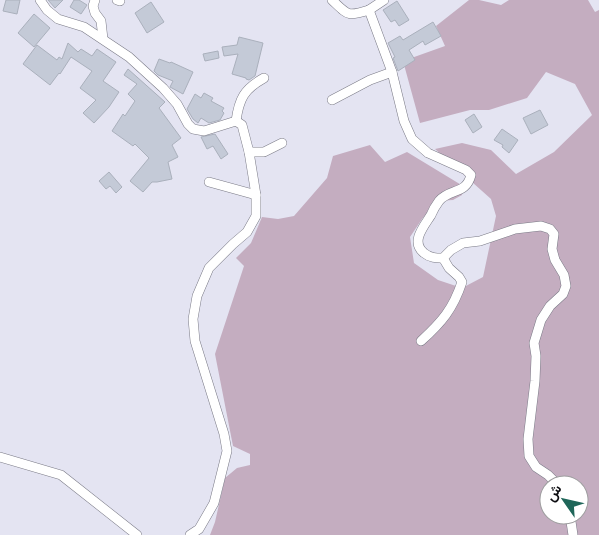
<svg xmlns="http://www.w3.org/2000/svg" width="599" height="535" font-family="'Work Sans',Vazirmatn,sans-serif">
<style>
.green{fill:#c4adc0;fill-rule:evenodd}
.building{fill:#c4cad7;stroke:#aab0bc}
.lines{fill:none;stroke-linecap:round;stroke-linejoin:round}
.minor-casing{stroke:#7a7a86;stroke-width:10}
.minor{stroke:#fff;stroke-width:9}
</style>
<rect width="100%" height="100%" fill="#e4e4f2"/>
<!-- green -->
<path class="green" d="M469,0h10l22,5 8,-5h79l7,12 4,-2v525h-389l5,-13 10,-44 12,-10 13,-3v-11l-17,-8 -18,-92 29,-88 -8,-8 15,-15 11,-26 16,2 16,-3 33,-38 6,-22 37,-11 15,17 22,-10 56,34 -1,9 -9,5 -16,1 -15,18 -12,18 4,26 24,17 24,8 21,-11 13,-61 -5,-17 -56,-50 27,-6 29,7 25,24 38,-22 38,-37 -17,-31 -29,-12 -19,26 -38,12h-19l-50,13 -17,-62 42,-15 -9,-20zM549,485h30v30h-30z"/>
<!-- building -->
<g class="building">
<polygon points="6,0 20,0 17,14 3,11"/>
<polygon points="48,0 63,0 55,8"/>
<polygon points="74,0 79,0 87,5 81,14 70,7"/>
<polygon points="397,1 409,20 399,26 395,20 391,22 383,10"/>
<polygon points="151,2 164,22 147,33 135,13"/>
<polygon points="34,14 50,28 34,47 18,33"/>
<polygon points="433,22 441,36 425,45 423,41 409,50 415,60 398,71 393,58 395,57 388,43 400,36 403,40"/>
<polygon points="239,37 263,43 255,76 249,80 246,79 246,78 232,74 238,54 224,56 222,47 237,45"/>
<polygon points="68,43 78,52 81,49 92,56 97,49 116,62 103,81 119,92 109,107 94,123 83,113 96,100 80,88 92,71 71,57 60,74 59,73 50,85 23,64 37,45 57,60 59,57 62,59"/>
<polygon points="218,51 219,58 205,61 203,54"/>
<polygon points="159,59 170,63 171,62 193,72 183,94 170,87 173,81 158,75 154,71"/>
<polygon points="128,69 165,102 159,108 181,138 172,145 178,157 168,162 172,179 157,182 152,182 143,192 130,181 149,158 135,144 133,146 112,131 123,114 125,116 135,101 128,94 137,84 124,75"/>
<polygon points="204,93 213,98 211,101 224,108 222,111 224,113 220,120 209,123 201,118 198,123 193,119 187,109 195,94 201,98"/>
<polygon points="540,110 548,125 531,134 523,118"/>
<polygon points="474,114 482,127 473,133 465,120"/>
<polygon points="502,129 518,140 509,153 502,147 503,145 494,140"/>
<polygon points="215,134 228,154 221,159 213,146 207,149 201,137"/>
<polygon points="109,172 122,187 116,193 110,186 106,189 99,181"/>
</g>
<g class="lines">
<!-- minor casing -->
<g class="minor-casing">
<g id="minor">
<polyline points="40,0 47,10 58,19 84,27 129,57 163,88 177,104 188,124 193,129 204,131 236,121 242,125 249,152 256,195 256,216 247,232 233,244 209,268 197,296 193,319 195,341 224,434 227,451 214,503 199,529 190,535"/>
<polyline points="95,0 93,6 95,13 101,21 103,39"/>
<polyline points="117,0 120,1"/>
<path d="M332,0c16,15 15,17 37,10l23,62 12,49 8,18 16,14 38,17 5,5c-5,20 -21,13 -32,26 -3,4 -6,9 -8,14 -7,11 -21,27 -7,38 6,5 12,5 19,5l8,-8 12,-7 17,-2 35,-12 26,-3 9,3 4,5 -2,15 3,11 9,15 2,11 -3,8 -13,12 -9,14 -7,23 2,13 -1,25 -7,58 1,17 7,11 12,8 10,10"/>
<polyline points="369,10 384,0"/>
<polyline points="332,100 370,80 392,72"/>
<path d="M236,121c3,-22 8,-32 28,-43"/>
<polyline points="249,152 264,152 282,143"/>
<polyline points="209,182 256,195"/>
<path d="M421,341c21,-19 32,-32 41,-59l-3,-5 -10,-9 -6,-10"/>
<polyline points="0,457 61,475 137,535"/>
<polyline points="570,515 573,535"/>
</g>
</g>
<!-- minor -->
<use href="#minor" class="minor"/>
</g>
<!-- north arrow -->
<g transform="translate(564 500) rotate(304)"><circle r="24" fill="#ffffff" stroke="#9e9e9f"/>
<path d="M0-4L9 19L0 12L-9 19Z" fill="#1f6659"/>
<text y="-8" font-size="14" font-weight="bold" text-anchor="middle" fill="#0c0c10">ش</text>
</g>
</svg>
